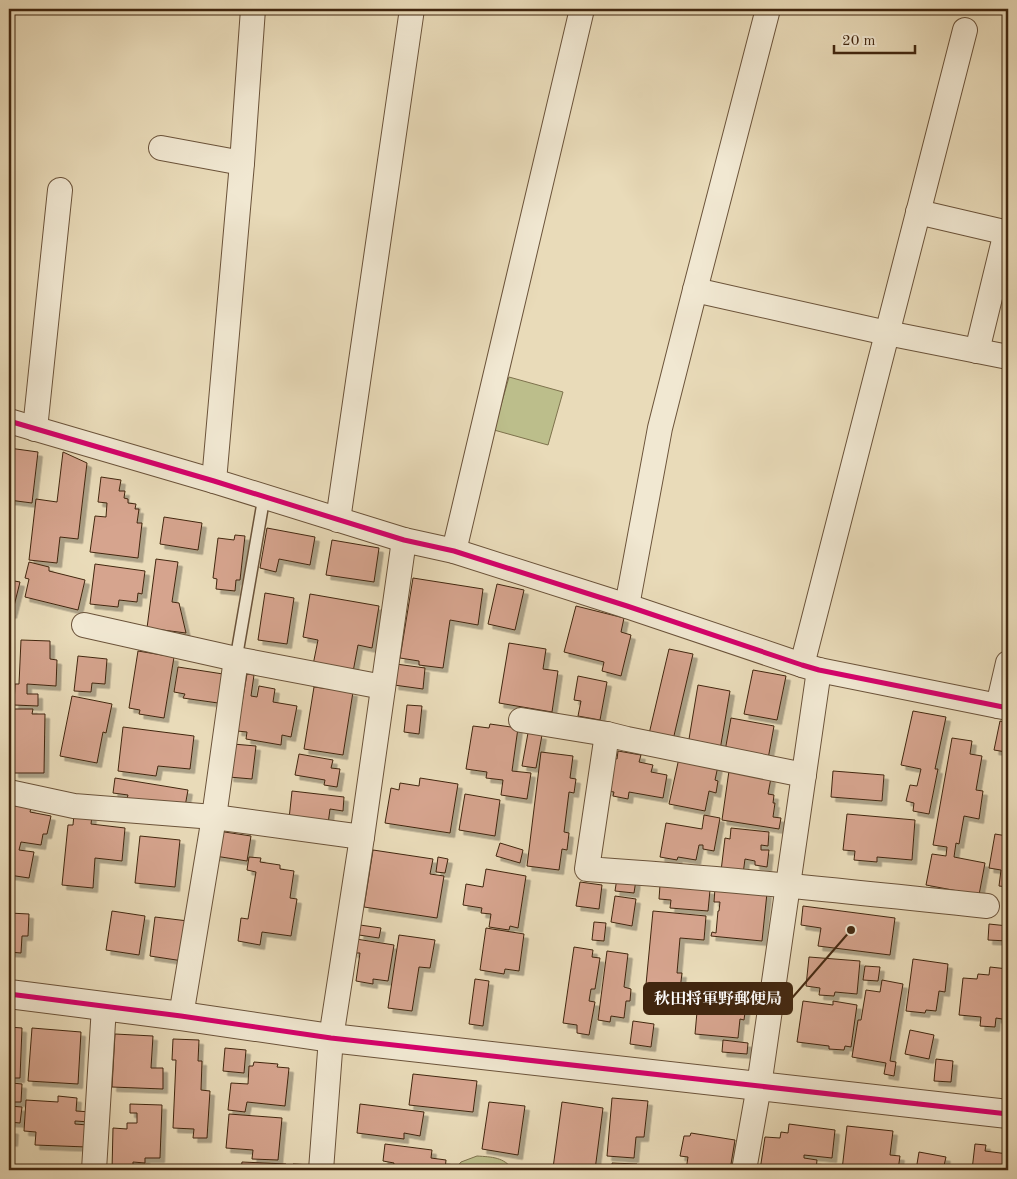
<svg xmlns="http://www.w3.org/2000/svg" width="1017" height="1179" font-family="'Old Standard TT','Noto Serif JP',serif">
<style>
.green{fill:#bcbe8b;stroke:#7e724d}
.building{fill:#d6a48e;stroke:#41260f;filter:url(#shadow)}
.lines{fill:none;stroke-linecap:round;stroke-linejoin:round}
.service-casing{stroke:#6b533a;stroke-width:14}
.minor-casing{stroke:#6b533a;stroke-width:26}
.tertiary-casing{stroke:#6b533a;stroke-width:30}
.service{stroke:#f1e8d2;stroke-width:11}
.minor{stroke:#f1e8d2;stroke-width:24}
.tertiary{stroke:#f1e8d2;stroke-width:28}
.cycleway-casing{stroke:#f1e8d2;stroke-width:8}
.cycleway{stroke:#d6006c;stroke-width:5}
.leader{fill:none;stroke:#41260f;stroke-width:2}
.callout-dot{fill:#41260f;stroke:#f1e8d2;stroke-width:2}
.callout{fill:#41260f;stroke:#41260f;stroke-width:2}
.callout-label{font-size:16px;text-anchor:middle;font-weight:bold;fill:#fff}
</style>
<defs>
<filter id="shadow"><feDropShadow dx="4.5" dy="4.5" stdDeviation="0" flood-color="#0004"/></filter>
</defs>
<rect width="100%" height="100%" fill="#e9dbb9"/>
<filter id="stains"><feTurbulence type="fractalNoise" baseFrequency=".004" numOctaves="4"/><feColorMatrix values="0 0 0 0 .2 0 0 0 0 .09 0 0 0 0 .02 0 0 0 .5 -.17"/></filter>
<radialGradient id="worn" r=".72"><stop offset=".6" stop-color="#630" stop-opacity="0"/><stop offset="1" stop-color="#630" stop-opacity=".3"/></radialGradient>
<!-- green -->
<g class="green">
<polygon points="509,377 563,392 548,445 494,430"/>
<path d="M477,1156c15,1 27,1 36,14h-59l7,-8z"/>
</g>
<!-- building -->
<g class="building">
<polygon points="9,448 38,452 32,503 9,500"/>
<polygon points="63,452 87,463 78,539 60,537 57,563 29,560 36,499 57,502"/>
<polygon points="101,477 121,480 119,491 125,491 124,498 128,499 128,503 136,504 135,509 139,509 137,523 142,523 138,558 90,552 95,516 106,517 107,503 98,502"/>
<polygon points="164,517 202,523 198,550 160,544"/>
<polygon points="267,528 315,537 310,565 279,559 276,572 260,568"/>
<polygon points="235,535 245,536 240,580 236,580 235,591 216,589 217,579 213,578 218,538 234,540"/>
<polygon points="332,540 379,548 374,582 326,575"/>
<polygon points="156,559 178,562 172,602 179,603 186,633 147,628"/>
<polygon points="29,562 49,567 49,571 85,580 78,610 25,597 29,579 25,578"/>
<polygon points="95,564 145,571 142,594 138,593 137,602 119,600 118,607 90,604"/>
<polygon points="413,578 483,589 478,625 450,620 443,668 419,665 419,661 400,658"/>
<polygon points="9,580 20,582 12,614 9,613"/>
<polygon points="497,584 524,590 515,630 488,624"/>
<polygon points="265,593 294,598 287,644 258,640"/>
<polygon points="310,594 379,606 372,648 358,645 353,672 313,665 318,640 303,637"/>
<polygon points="576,606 624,618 621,632 631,635 621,676 602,671 604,662 564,652"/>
<polygon points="21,640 50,641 50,659 57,660 56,686 27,684 27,694 38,694 38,706 14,705 15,684 19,684"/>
<polygon points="509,643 546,649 543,669 558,671 552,712 499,703"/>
<polygon points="669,649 693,654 673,740 649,734"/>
<polygon points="138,651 174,657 164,718 139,714 140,710 129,708"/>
<polygon points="78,656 107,659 105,684 92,683 91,692 74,691"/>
<polygon points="396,664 425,668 423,689 394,685"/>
<polygon points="178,667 223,674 218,703 183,698 185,694 174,692"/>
<polygon points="753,670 786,676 777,720 744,714"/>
<polygon points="247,674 254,675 251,696 257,697 259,686 275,689 273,702 297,706 291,737 282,735 281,745 246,739 247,732 237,731"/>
<polygon points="578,676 607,682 600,720 578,716 581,701 574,700"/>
<polygon points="698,685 730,691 720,750 688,745"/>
<polygon points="314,687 353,692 343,755 304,749"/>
<polygon points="72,696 112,704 106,733 103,732 97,763 60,756"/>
<polygon points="407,705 422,706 419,734 404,732"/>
<polygon points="14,709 33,709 32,714 45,714 44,773 14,773"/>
<polygon points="913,711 946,717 935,769 938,769 929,814 913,811 914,803 906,801 910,785 917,786 921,769 901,765"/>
<polygon points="731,718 774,726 768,759 725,751"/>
<polygon points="1000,721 1008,723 1008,741 1006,752 994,750"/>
<polygon points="490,724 518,728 512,771 531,773 527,799 501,795 503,780 486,778 487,772 466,769 473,726 489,728"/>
<polygon points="123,727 194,736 190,769 158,766 156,776 118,771"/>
<polygon points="528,733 542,735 536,768 522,766"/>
<polygon points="952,738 972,741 970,754 982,756 976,790 983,791 979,819 964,816 959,844 956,843 954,857 985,863 979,895 926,885 932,854 946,856 947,847 933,845"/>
<polygon points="233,744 256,746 252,779 229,777"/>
<polygon points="618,751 641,755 639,762 653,765 651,772 667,775 663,798 629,792 628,799 613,796 614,792 607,791 613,758 617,759"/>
<polygon points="541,752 573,756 570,778 576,779 574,793 569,792 564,832 569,833 567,850 562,849 559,870 527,866"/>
<polygon points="299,754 333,760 331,768 340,769 337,787 324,785 325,780 295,775"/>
<polygon points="679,758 718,766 715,780 718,781 716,793 709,791 705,811 669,804"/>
<polygon points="729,771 771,778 768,794 774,795 773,803 775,803 773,817 781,818 779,829 722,820"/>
<polygon points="833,771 884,775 882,801 831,797"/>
<polygon points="115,778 188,790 184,812 126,802 128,795 113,793"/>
<polygon points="420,778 458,784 450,833 385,823 391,788 399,790 400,783 419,786"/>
<polygon points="1008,781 1008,801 1006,801"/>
<polygon points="292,791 344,797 343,811 330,809 328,824 289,819"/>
<polygon points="465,794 500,800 495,836 459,830"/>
<polygon points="9,805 31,808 30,812 51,816 47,834 43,834 41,845 21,842 19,850 34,852 29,878 9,875"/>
<polygon points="74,814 92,816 91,824 125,828 122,861 95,858 93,888 62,885 68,825 73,825"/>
<polygon points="847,814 915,820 912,860 877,857 877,862 854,860 855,851 843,850"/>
<polygon points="704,815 720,818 714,851 703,849 703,845 699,845 696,860 678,857 677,860 660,857 666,823 702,829"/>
<polygon points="731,828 769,832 768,846 761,845 761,850 769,850 767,867 755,865 755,861 745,859 743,874 721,871 725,838 730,839"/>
<polygon points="218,831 251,836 247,861 215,856"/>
<polygon points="1008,831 1008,887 999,886 1001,870 989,868 995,834 1007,836"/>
<polygon points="140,836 180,840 175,887 135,883"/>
<polygon points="500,843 523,850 520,863 496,856"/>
<polygon points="373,850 433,859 430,874 444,876 437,918 364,907"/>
<polygon points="249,857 261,858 260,862 280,865 280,869 294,871 290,898 297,899 291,936 262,932 260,945 238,941 241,918 248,919 256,872 247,870"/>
<polygon points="438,857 448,859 445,873 436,872"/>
<polygon points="486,869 526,876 518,928 510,926 509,930 489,927 491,914 481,913 482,908 463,905 466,884 483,887"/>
<polygon points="617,878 636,880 634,893 615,891"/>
<polygon points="580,882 602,885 599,909 576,906"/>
<polygon points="660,885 710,890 708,911 670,908 671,900 659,899"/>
<polygon points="715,888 767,893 762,941 711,936 712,932 716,933 718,911 719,911 720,902 714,902"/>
<polygon points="615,896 636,899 632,926 611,922"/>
<polygon points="803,906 895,918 890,955 818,946 821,928 801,925"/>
<polygon points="112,911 145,916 139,955 106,950"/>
<polygon points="653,911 706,916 704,940 680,938 677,973 682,973 679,998 645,995"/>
<polygon points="9,913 29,914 28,936 22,936 21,953 9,952"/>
<polygon points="155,917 188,921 183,961 150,956"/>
<polygon points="594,922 606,923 604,941 592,940"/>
<polygon points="989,924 1008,926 1008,941 988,940"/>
<polygon points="360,925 381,928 379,938 359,935"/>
<polygon points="486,928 524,934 519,971 505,969 504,974 480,970"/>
<polygon points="399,935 435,940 430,968 419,967 412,1011 388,1008"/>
<polygon points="356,939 394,945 388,981 373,979 373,984 356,981 360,953 353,953"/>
<polygon points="574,947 593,950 592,957 600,958 595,989 591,989 589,1001 595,1002 589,1035 577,1033 577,1025 563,1023"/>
<polygon points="607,951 628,954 624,987 631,989 630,1001 626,1001 624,1018 611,1016 610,1022 598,1020"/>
<polygon points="809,957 860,961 857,994 835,992 834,996 819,995 820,988 806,986"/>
<polygon points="913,959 948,964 945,992 939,991 936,1011 926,1010 925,1013 906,1011"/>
<polygon points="865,966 880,967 878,981 863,980"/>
<polygon points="990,967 1008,969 1008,1020 996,1018 995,1027 980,1026 981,1017 959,1015 963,978 977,979 978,974 989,975"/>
<polygon points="475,979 489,981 483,1026 469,1024"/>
<polygon points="882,980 903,984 890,1061 896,1062 894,1076 884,1074 886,1063 852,1057 858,1020 861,1020 866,990 880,992"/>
<polygon points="705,984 740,987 738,1004 746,1005 744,1020 740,1019 738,1038 695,1034 698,1001 703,1002"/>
<polygon points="803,1001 833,1005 833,1001 857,1005 851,1047 845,1046 844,1050 829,1049 829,1046 797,1042"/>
<polygon points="633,1021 654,1024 651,1047 630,1044"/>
<polygon points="9,1027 22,1028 20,1078 9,1078"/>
<polygon points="32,1028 81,1032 78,1084 28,1081"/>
<polygon points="910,1030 934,1035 929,1059 905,1054"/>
<polygon points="115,1034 153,1036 151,1068 163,1068 163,1089 112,1087"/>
<polygon points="173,1039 199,1040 198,1061 202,1061 201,1090 210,1091 207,1138 193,1138 194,1129 173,1128 176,1060 172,1060"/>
<polygon points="723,1040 748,1043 747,1054 722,1052"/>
<polygon points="225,1048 246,1050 244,1073 223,1071"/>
<polygon points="936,1059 953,1061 951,1082 934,1081"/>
<polygon points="254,1062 278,1064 277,1067 289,1068 285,1106 247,1102 245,1112 228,1110 231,1083 248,1084 249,1066 253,1066"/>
<polygon points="413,1074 477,1081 473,1112 409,1105"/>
<polygon points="12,1083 22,1084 21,1102 10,1102"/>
<polygon points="58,1096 77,1098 76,1111 92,1112 91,1122 75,1121 75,1124 88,1125 87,1147 35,1145 36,1132 24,1131 26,1100 58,1102"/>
<polygon points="612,1098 648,1101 644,1137 636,1137 634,1158 607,1156"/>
<polygon points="489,1102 525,1106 518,1155 482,1149"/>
<polygon points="562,1102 603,1108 595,1170 570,1170 553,1168"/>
<polygon points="130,1104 162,1105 160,1158 145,1158 145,1163 133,1162 133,1170 112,1170 113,1128 127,1129 127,1123 137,1123 137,1113 130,1113"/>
<polygon points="360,1104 424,1112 420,1136 404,1133 404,1139 357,1133"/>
<polygon points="9,1106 22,1107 20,1123 9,1122 9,1123"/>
<polygon points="229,1114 282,1118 278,1160 252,1159 253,1150 226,1148"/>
<polygon points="789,1124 835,1130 832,1158 804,1155 804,1158 817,1160 816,1170 760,1170 765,1137 780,1138 781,1132 788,1133"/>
<polygon points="847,1126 893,1131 890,1155 900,1156 898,1170 842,1170"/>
<polygon points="9,1129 14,1130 13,1142 9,1141"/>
<polygon points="691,1133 735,1140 730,1170 686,1170 688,1157 680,1156 684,1136 690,1136"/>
<polygon points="385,1144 432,1150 431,1158 446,1160 445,1170 393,1170 394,1163 383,1161"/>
<polygon points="975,1144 986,1145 985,1151 1008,1154 1008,1170 972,1170"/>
<polygon points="919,1152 946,1157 943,1170 916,1170"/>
<polygon points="242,1162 286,1164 286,1170 218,1170 218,1167 241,1169"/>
<polygon points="612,1163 637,1164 637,1170 612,1170"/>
<polygon points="293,1164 313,1165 312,1170 292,1170"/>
<polygon points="16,1168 49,1169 49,1170 16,1170"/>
</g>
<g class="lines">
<!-- service casing -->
<g class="service-casing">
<polyline id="service" points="236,659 264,497"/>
</g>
<!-- minor casing -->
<g class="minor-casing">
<g id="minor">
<polyline points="161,148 242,163"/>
<polyline points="918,212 1008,233"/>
<polyline points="695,290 887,333 1008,357"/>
<polyline points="977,351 1006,232"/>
<polyline points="9,421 214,481 404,540 454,551 627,606 802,665 819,670 1008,708"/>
<polyline points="35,429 60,190"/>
<polyline points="214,481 242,163 253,9"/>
<polyline points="338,520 412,9"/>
<polyline points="454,551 582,9"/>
<polyline points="627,606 660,428 695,290 768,9"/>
<polyline points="84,625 236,659 383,687"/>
<polyline points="802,665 965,30"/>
<polyline points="998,706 1008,663"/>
<polyline points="521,720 607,734"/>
<path d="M804,775l-177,-36 -20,-5 -20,135c133,9 267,23 400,37"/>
<polyline points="9,792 74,806 214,817 362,837"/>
<polyline points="181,1016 214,817 236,659"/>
<polyline points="94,1170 104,1006"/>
<polyline points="321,1170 331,1038 362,837 404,540"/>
<polyline points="744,1170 759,1086 819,670"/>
</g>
</g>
<!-- tertiary casing -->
<g class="tertiary-casing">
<polyline id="tertiary" points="9,994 181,1016 331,1038 1008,1114"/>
</g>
<!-- service -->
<use href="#service" class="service"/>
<!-- minor -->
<use href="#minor" class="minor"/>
<!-- tertiary -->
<use href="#tertiary" class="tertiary"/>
<!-- cycleway casing -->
<g class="cycleway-casing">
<g id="cycleway">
<polyline points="9,421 214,481 404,540 454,551 627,606 802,665 819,670 1008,708"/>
<polyline points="9,994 181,1016 331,1038 1008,1114"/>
</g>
</g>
<!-- cycleway -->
<use href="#cycleway" class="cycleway"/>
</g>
<!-- callouts -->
<path class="leader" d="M851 930L792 998"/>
<circle class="callout-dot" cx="851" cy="930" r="5"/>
<rect class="callout" x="644" y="983" width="148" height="31" rx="5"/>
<g class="callout-label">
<text x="718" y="1004">秋田将軍野郵便局</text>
</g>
<!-- margin -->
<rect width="1017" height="1179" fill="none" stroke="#e9dbb9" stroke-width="30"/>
<rect x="10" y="10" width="997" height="1159" fill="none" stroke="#41260f" stroke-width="2.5"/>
<rect x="15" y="15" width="987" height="1149" fill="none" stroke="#41260f"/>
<!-- scale -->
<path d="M834 45v8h81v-8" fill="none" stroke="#41260f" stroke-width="2.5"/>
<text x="842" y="45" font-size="15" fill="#41260f" stroke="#f1e8d2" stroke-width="4" paint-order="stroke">20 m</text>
<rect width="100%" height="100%" filter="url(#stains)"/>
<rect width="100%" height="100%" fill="url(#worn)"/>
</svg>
